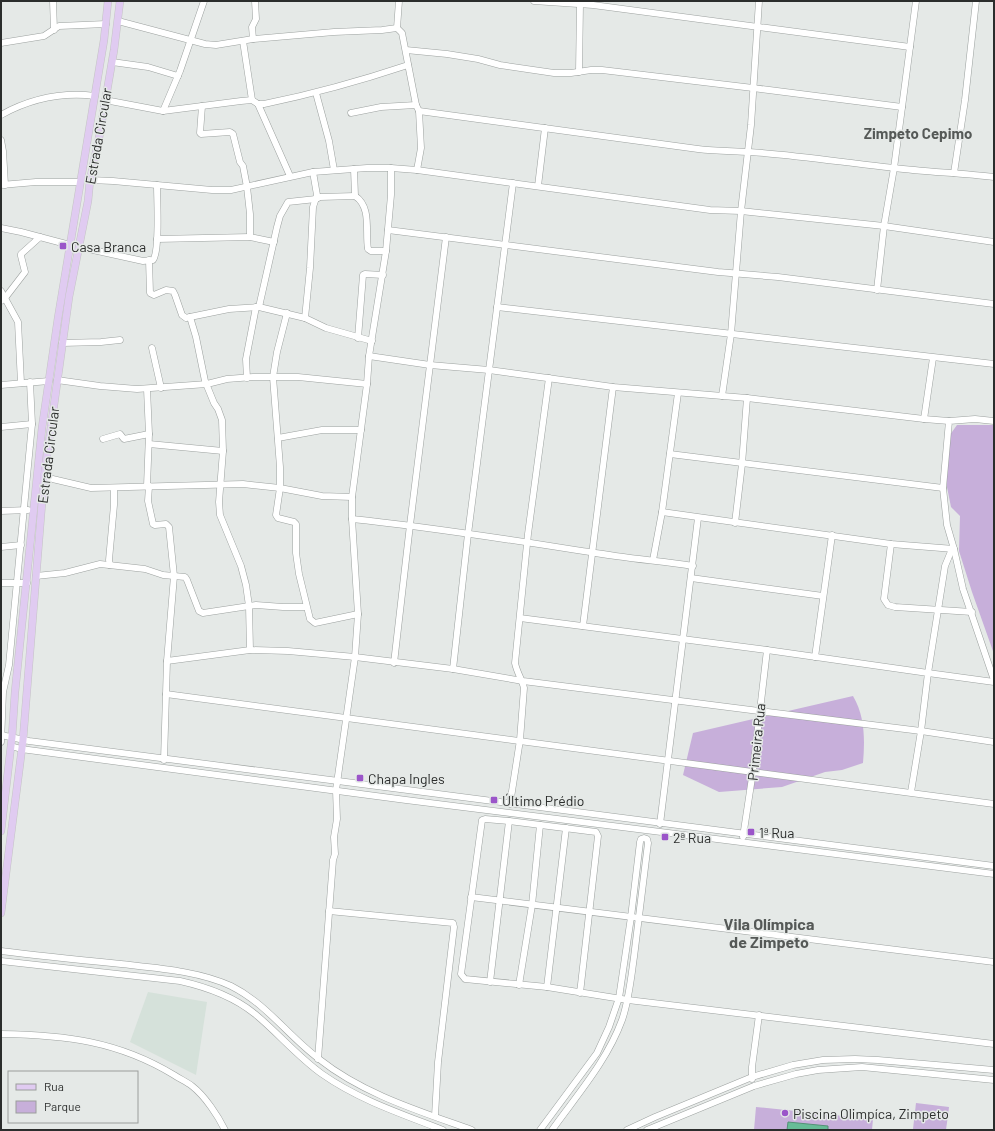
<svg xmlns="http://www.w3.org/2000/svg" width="995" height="1131" font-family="Barlow,sans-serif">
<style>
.built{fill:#d5e1da}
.green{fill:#c7afda}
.water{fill:#67bc97;stroke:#559177}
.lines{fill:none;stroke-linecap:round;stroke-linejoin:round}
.minor-casing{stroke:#9ca19f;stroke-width:7}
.major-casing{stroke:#c4c4c4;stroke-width:8}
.minor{stroke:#fff;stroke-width:6}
.major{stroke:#e0cbf1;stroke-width:7}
.poi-dot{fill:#9b55c9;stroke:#e5e9e7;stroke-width:1.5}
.labels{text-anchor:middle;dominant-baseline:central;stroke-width:3;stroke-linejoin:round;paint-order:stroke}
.street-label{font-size:14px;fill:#2b2d2c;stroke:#e5e9e7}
.poi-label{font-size:14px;fill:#2b2d2c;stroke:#e5e9e7;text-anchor:start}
.neighbourhood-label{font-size:15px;font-weight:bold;fill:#555957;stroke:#e5e9e7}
.quarter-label{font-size:16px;font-weight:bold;fill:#555957;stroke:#e5e9e7}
</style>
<rect width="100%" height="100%" fill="#e5e9e7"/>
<!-- built -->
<polygon class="built" points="148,992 207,1002 196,1075 130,1042"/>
<!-- green -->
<g class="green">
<polygon points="957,425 994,425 994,654 972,592 959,551 960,516 951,507 946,482 947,439"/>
<path d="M853,696c12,20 12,44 10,67l-21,7 -17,2 -43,15 -63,5 -36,-17 10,-42z"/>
<polygon points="916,1103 949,1107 946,1130 913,1129"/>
<polygon points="756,1107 873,1119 872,1130 754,1130"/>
</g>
<!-- water -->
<polygon class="water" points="788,1122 828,1126 828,1130 787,1130"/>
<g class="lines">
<!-- minor casing -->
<g class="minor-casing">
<g id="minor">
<polyline points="53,1 54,30"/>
<polyline points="399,1 397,28 402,33 416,105 419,111 421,148 417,170"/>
<polyline points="534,1 593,5 910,47"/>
<polyline points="118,21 205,44 216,45 253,39 334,32 382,30 397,28"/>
<polyline points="253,39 252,27 256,19 255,1"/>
<polyline points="243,41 252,100"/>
<polyline points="1,43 44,36 59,26 106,24"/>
<polyline points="406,50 447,54 478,59 500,65 554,73 571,73 591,70 602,70 753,88 902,107"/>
<polyline points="112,62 148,67 178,76"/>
<polyline points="579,72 580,4"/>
<polyline points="316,93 329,141 334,170"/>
<path d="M105,100l58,11 78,-10 11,-1 6,4h6c49,-10 96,-23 144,-39"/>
<polyline points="258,104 290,176"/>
<polyline points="202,106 200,133 201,134 230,132 233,134 240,162 243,166 247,187 250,214 250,237"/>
<polyline points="163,111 180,71 204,1"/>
<path d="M419,111l279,38c17,2 34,2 51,3 49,3 97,11 145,16 33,4 67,5 100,9"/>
<polyline points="351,113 381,107 416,105"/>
<path d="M1,115c29,-16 61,-23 94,-19"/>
<polyline points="1,140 3,151 5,185"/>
<polyline points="354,169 355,196"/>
<polyline points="954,173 965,100 976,1"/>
<polyline points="90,180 113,181 212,190 231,190 313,172 367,168 391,168 417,170 710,210 741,211 884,226 994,242"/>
<polyline points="1,185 36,182 80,182"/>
<polyline points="538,186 545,128"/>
<polyline points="1,228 21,232 70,245"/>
<polyline points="388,230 718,272 778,277 994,304"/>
<polyline points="157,239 250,237 274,242"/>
<path d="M79,247l64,14 10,-1c7,-9 4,-60 4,-75"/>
<polyline points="149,260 150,293 154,295 166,290 173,291 175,295 182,315 186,318 190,317 196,337 205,381 214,403 218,409 222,420 223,451 219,502 220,515 241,566 246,585 249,606 250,650"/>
<polyline points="877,290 884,226 894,168 916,1"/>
<polyline points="1,291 18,322 21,383"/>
<polyline points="1,301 5,298 25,272 21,256 21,254 40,237"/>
<path d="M259,307l18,-80 3,-11 8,-14 28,-3 4,-2 35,-1c17,11 10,36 13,53l3,2h15"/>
<polyline points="497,307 994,364"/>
<polyline points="287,313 277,352 273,377 280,467 280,488 276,515 278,518 294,522 296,524 296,553 299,574 310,619 315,623 358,614"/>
<polyline points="190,317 229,309 259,307 305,318 326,328 372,341"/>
<polyline points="305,318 310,268 313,207 317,195 313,172"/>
<polyline points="358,338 363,275 365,274 383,275"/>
<polyline points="62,343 101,342 120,340"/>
<polyline points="152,348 161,388"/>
<polyline points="369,356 430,365 489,370 613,387 747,398 924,419 949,421"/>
<polyline points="247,378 246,359 256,307"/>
<polyline points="57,380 100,386 137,389 207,384 227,379 253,377 298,377 367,384"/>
<polyline points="1,385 49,381"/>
<polyline points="147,389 149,434 147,486"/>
<polyline points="722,396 731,334 741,211 751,125 759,1"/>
<polyline points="924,419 933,358"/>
<polyline points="994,421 975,419 949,421 943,488 947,525 954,549 963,589 994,680"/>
<polyline points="1,427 32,424"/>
<polyline points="278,438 322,430 361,430"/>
<polyline points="103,439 120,434 124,439 149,434"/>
<polyline points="149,444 223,451"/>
<polyline points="670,454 943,488"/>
<polyline points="44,477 91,488 243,484 280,488 322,496 352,497"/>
<polyline points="149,486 148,501 153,524 155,525 166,524 169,527 174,576 167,661 164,760"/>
<polyline points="1,511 28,510"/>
<polyline points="662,512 891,544 954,549"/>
<path d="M352,519c79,8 159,21 238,33 34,6 69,9 103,14"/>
<polyline points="735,523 742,464 747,398"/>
<polyline points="891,544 884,599 888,605 895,607 972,612"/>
<polyline points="1,547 21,545"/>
<polyline points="952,549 945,566 928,673 994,682"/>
<polyline points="653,560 662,512 678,393"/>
<polyline points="110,565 109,560 114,505 114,488"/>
<polyline points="36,576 65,573 100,564 145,569 163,575 185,577 187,580 199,611 203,613 256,605 283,607 306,607"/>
<polyline points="691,578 823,596"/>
<polyline points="1,583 27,583"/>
<polyline points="520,618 767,650 928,673 921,731 911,792"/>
<polyline points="583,626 613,387"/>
<polyline points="815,657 832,535"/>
<polyline points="167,661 250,650 288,651 355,657 453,669 523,681 759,711 921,731 994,742"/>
<polyline points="394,663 410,525 446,237"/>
<polyline points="453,669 468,534 513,183"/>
<polyline points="166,694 994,804"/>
<path d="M1,735l28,6c321,44 643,83 965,125"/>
<polyline points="1,742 3,692 9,665 32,424 30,382"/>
<polyline points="11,746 21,749 406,800 994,874"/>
<path d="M510,804l10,-64 4,-52c-2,-9 -7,-15 -9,-25l13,-129 21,-156"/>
<polyline points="660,824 698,518"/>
<polyline points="743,837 753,771 767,650"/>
<polyline points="471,897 994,962"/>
<polyline points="329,911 453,923 454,927 438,1062 435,1116"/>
<path d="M1,951c40,5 80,9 120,13 35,4 78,7 110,22 36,18 56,49 88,73 44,35 100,52 153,71"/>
<path d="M1,961l179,20c27,6 53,15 75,33 23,19 43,43 67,60 37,26 80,40 121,56"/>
<polyline points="490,982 509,821"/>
<polyline points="519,985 532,905 540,825"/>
<polyline points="547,987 566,828"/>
<polyline points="580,993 598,836 596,832 509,821 485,819 482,820 461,974 465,979 547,987 628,1000 994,1044"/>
<path d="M1,1034c64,1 117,7 173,41 6,4 13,7 18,11 13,10 26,30 33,44"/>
<polyline points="318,1059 333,860 335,854 334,837 337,819 336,790 355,657 358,614 352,519 352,497 367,384 369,356 386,251 391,195 391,168"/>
<polyline points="752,1079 752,1067 759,1015"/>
<path d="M540,1130l57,-77 12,-26 10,-29 12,-81 9,-75 1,-3 3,-1 3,1 1,4c-5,38 -9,76 -14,114 -3,21 -5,43 -12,63 -15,41 -45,75 -70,110"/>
<polyline points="627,1130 655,1117 752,1077 793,1065 823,1060 855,1059 878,1060 994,1070"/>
<polyline points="647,1130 754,1086 796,1074 818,1070 862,1067 994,1080"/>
</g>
</g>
<!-- major casing -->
<g class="major-casing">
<g id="major">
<polyline points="1,831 12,737 15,692 42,428 58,318 104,40 108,1"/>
<polyline points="1,913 23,740 44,477 69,297 88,201 90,180 99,138 114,50 120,1"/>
</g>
</g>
<!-- minor -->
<use href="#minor" class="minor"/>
<!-- major -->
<use href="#major" class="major"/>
</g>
<!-- markers -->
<g class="poi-dot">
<rect x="59" y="242" width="8" height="8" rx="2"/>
<rect x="356" y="774" width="8" height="8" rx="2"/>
<rect x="490" y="796" width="8" height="8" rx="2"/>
<rect x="747" y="828" width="8" height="8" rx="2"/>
<rect x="661" y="833" width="8" height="8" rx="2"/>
<circle cx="785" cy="1113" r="4"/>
</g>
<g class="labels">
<!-- street labels -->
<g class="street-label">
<text transform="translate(98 136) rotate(-80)">Estrada Circular</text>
<text transform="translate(48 455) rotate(-83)">Estrada Circular</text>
<text transform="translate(756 742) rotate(-84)">Primeira Rua</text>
</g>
<!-- poi labels -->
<g class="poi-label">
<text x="71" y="246">Casa Branca</text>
<text x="368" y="778">Chapa Ingles</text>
<text x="502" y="800">Último Prédio</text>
<text x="759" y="832">1ª Rua</text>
<text x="673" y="837">2ª Rua</text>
<text x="793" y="1113">Piscina Olimpíca, Zimpeto</text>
</g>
<!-- neighbourhood labels -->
<g class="neighbourhood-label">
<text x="918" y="133">Zimpeto Cepimo</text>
</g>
<!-- quarter labels -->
<g class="quarter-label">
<text x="769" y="923">Vila Olímpica<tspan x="769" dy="18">de Zimpeto</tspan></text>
</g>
</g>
<!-- border -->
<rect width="995" height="1131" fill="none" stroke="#2b2d2c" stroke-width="4"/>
<!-- legend -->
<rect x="8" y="1071" width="130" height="52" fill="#e5e9e7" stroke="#9b9e9c"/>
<rect x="16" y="1084" width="20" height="6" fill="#e0cbf1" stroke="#9b9e9c"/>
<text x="44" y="1091" font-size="12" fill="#2b2d2c">Rua</text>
<rect x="16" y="1101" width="20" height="12" fill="#c7afda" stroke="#9b9e9c"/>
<text x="44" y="1111" font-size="12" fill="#2b2d2c">Parque</text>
</svg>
